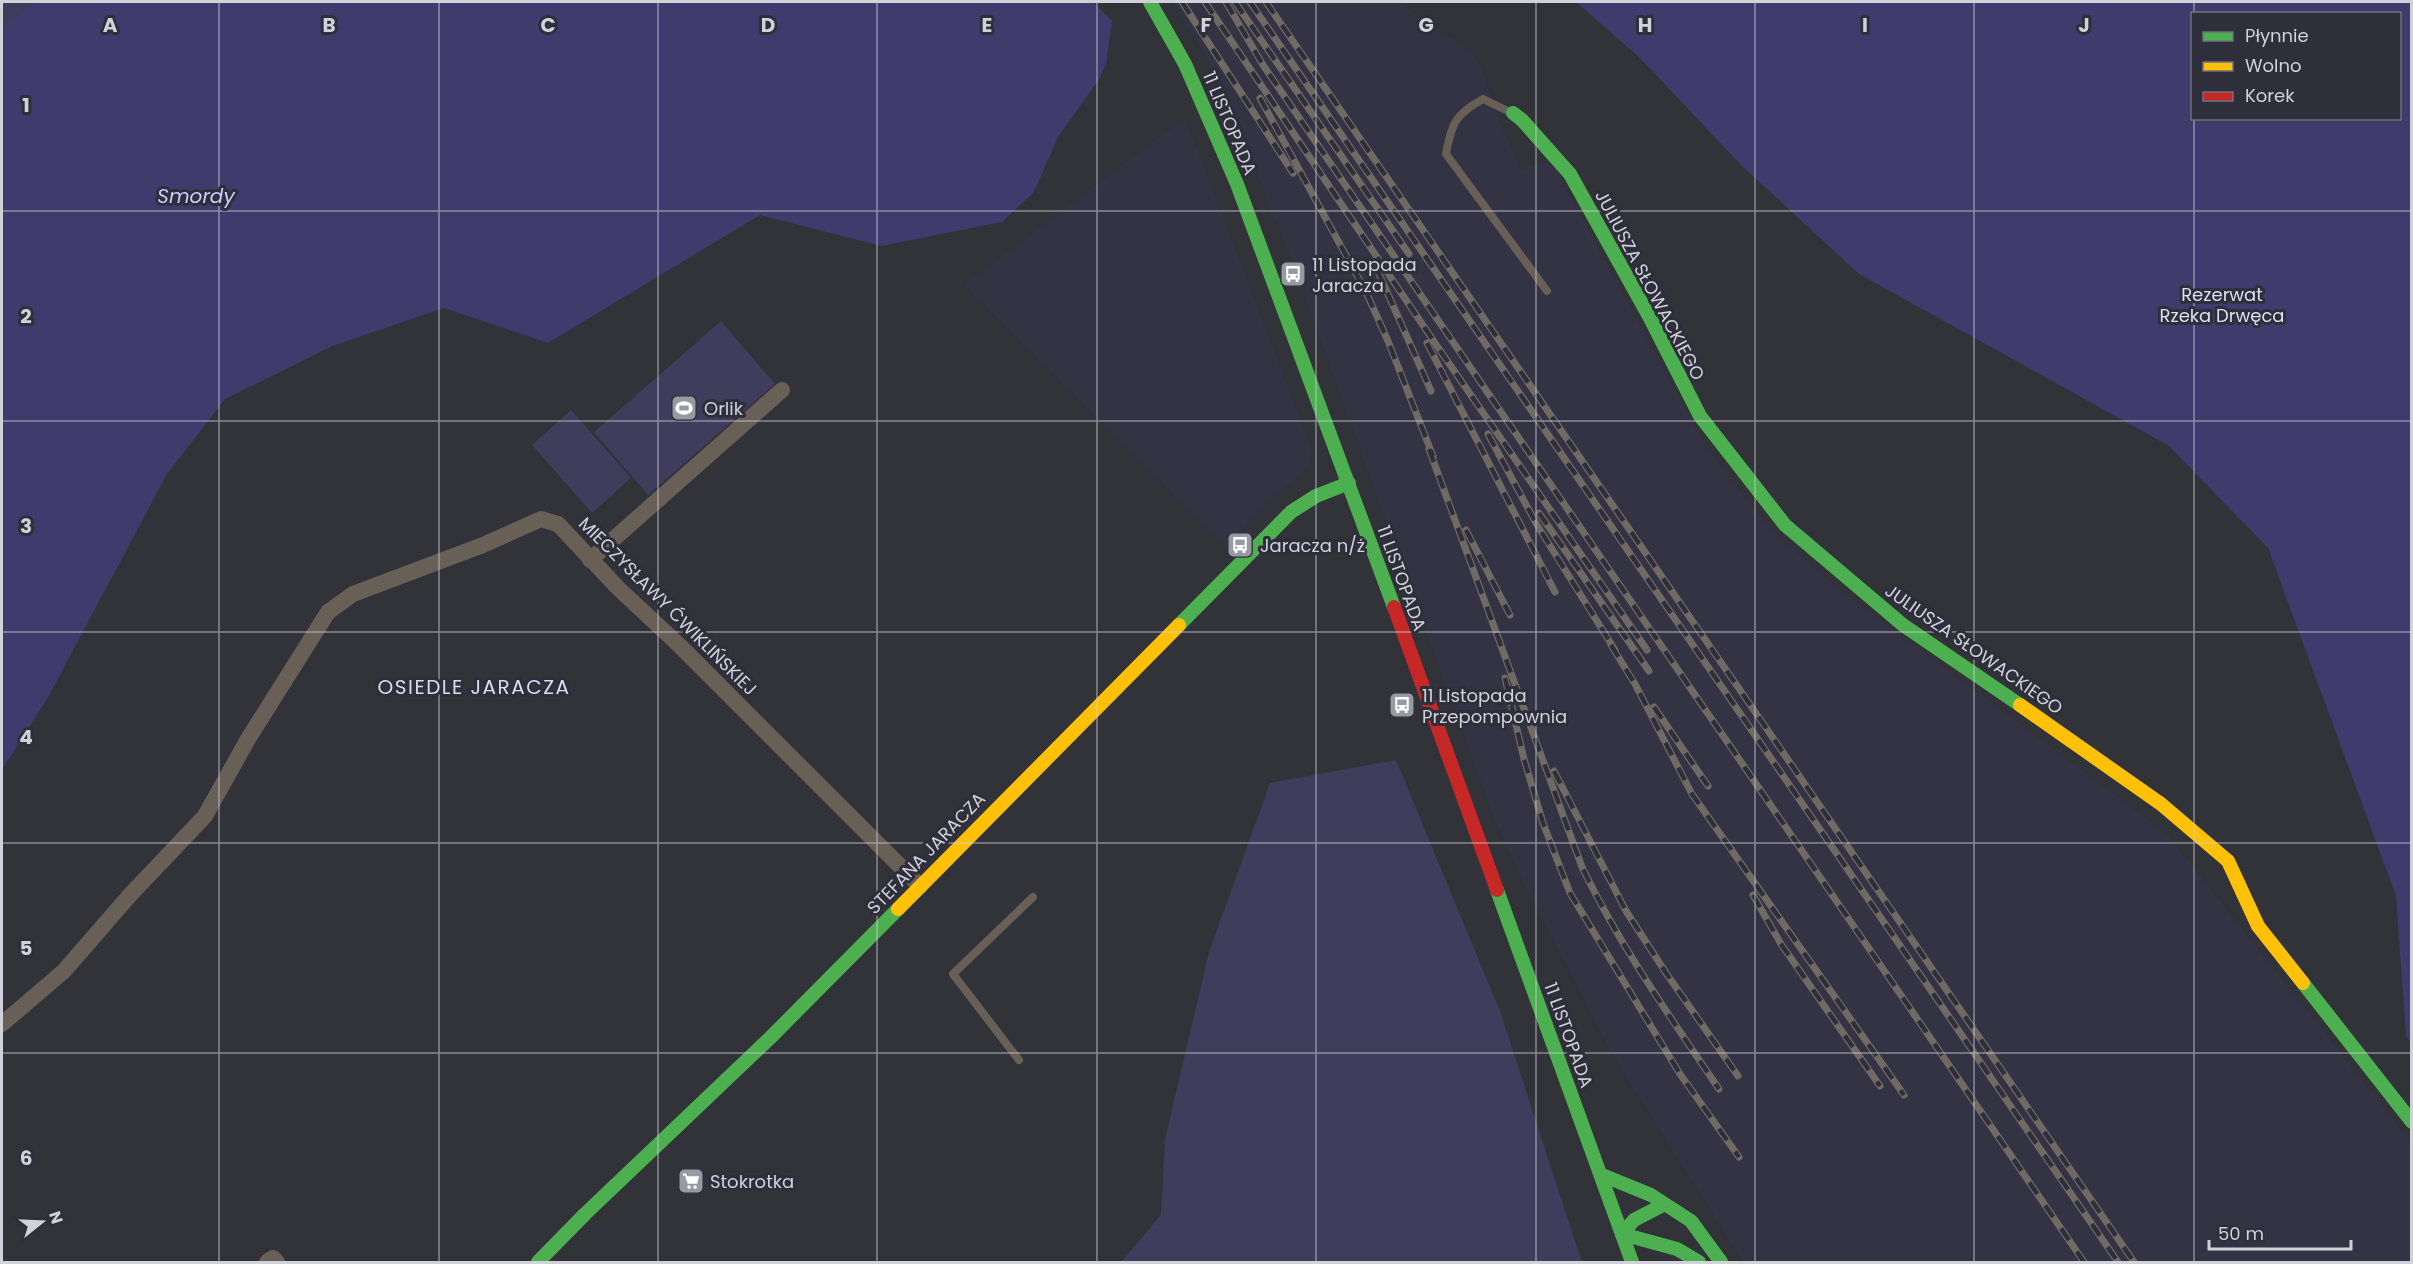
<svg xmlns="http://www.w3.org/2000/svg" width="2413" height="1264" font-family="Poppins,sans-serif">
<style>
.built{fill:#343344}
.green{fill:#3f3d5b}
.water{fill:#403a6d;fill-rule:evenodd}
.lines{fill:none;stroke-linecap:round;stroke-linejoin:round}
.lane{stroke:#686056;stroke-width:8}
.street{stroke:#686056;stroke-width:16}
.fast{stroke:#4caf50;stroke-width:14}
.slow{stroke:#ffc107;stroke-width:14}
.jam{stroke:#c62828;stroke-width:14}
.rail-casing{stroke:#706a65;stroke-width:7}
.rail{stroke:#2f2f3c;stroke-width:4.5;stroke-dasharray:14;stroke-linecap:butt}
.grid{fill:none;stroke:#d1d1da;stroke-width:1.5;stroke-opacity:0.55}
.labels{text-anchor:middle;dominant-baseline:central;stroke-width:6;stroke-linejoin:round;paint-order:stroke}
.street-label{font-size:18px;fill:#d1d1da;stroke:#2f2f3c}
.poi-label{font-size:18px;fill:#d1d1da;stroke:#2f2f3c;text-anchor:start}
.park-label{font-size:18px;fill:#dfdff1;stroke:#2f2f3c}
.water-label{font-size:20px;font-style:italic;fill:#cccaff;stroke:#2f2f3c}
.neighbourhood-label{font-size:20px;letter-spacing:1.5px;fill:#dbdbec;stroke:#2f2f3c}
.grid-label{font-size:20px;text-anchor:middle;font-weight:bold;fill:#d1d1da;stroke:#2f2f3c;stroke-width:6;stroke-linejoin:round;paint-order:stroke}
</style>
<rect width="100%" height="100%" fill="#323239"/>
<!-- built -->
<g class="built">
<polygon points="1172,2 1397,2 1468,49 1480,64 1501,125 1521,170 1554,158 1559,176 1703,441 1743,496 1774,532 1835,586 2168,835 2411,1142 2411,1262 1743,1262 1612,1054 1523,881 1493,816 1277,220 1274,220 1225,87"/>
<polygon points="1185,118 1312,450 1308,468 1271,499 1226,548 964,285"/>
</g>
<!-- green -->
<g class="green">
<polygon points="2,2 47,2 2,40"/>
<polygon points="721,321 775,384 648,495 594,432"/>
<polygon points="571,410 631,478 592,513 532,445"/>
<polygon points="1396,760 1500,1011 1582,1262 1121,1262 1161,1215 1165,1139 1209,952 1270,783"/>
</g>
<!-- water -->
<g class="water">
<polygon points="35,2 1093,2 1112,21 1106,64 1100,78 1058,137 1034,192 1002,222 881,246 760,215 548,343 444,308 332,346 225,399 167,474 47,699 2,770 2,27"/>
<path d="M1576,2h835v1041l-5,-7 -10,-140 -128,-348 -99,-102 -310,-172 -118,-109 -102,-108zM2192,14h208v104h-208z"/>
</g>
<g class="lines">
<!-- lane -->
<g class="lane">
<path d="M1512,113l-29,-14c-28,15 -32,26 -37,55l101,137"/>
<polyline points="1019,1060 953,974 1033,897"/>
</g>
<!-- street -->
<g class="street">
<polyline points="590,560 782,390"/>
<polyline points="2,1024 64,971 130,895 205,816 248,739 328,612 353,594 483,545 541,519 558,524 618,588 679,645 920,886"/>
<polyline points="267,1262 273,1258 277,1262"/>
</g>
<!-- fast -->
<g class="fast">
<polyline points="1150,2 1185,64 1237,184 1394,607"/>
<polyline points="1513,113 1522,120 1570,174 1650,318 1700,416 1785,525 1903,625 2020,705"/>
<polyline points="1179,625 1291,512 1316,496 1349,483"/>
<polyline points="1497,890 1632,1262"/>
<polyline points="2303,983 2412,1122"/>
<polyline points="1602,1175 1651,1195 1691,1221 1721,1262"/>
<polyline points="1622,1234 1677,1249 1699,1262"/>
<polyline points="1622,1234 1634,1220 1663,1205"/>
<polyline points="538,1262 585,1214 770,1038 898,909"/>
</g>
<!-- slow -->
<g class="slow">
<polyline points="2020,705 2161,804 2228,861 2258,926 2303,983"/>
<polyline points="898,909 1179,625"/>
</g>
<!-- jam -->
<polyline class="jam" points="1394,607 1497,890"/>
<!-- rail casing -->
<g class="rail-casing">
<g id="rail">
<polyline points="1182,2 1293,173"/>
<polyline points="1205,2 1437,346 1647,650"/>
<polyline points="1226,2 1263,65 2084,1262"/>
<polyline points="1235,2 1409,254"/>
<polyline points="1250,2 2118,1262"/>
<polyline points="1266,2 2134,1262"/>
<polyline points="1260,98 1366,292 1388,341 1433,456"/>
<polyline points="1376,267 1431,391"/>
<polyline points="1427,343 1555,592"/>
<polyline points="1488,434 1537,525 1615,650"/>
<path d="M1429,449l153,418c38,79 88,150 137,222"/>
<polyline points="1539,513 1649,671"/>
<polyline points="1466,530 1510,615"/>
<polyline points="1611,645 1635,684 1692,794 1904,1095"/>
<polyline points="1505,678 1524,759 1543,823 1570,893 1680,1074 1739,1157"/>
<polyline points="1654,707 1708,786"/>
<polyline points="1554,771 1626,911 1666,973 1738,1076"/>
<polyline points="1753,895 1781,944 1880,1086"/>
</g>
</g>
<!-- rail -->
<use href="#rail" class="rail"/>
</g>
<!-- grid -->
<path class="grid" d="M219,2v1260M439,2v1260M658,2v1260M877,2v1260M1097,2v1260M1316,2v1260M1536,2v1260M1755,2v1260M1974,2v1260M2194,2v12M2194,118v1144M2,211h2410M2,421h2410M2,632h2410M2,843h2410M2,1053h2410"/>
<!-- icons -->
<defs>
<g id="bus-square" transform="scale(1.35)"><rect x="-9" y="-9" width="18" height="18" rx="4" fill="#9999a2" stroke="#2f2f3c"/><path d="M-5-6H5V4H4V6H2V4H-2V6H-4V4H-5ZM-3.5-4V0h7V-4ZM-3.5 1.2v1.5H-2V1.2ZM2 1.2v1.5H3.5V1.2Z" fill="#fff"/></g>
<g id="stadium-square" transform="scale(1.35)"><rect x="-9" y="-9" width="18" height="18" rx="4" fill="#9999a2" stroke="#2f2f3c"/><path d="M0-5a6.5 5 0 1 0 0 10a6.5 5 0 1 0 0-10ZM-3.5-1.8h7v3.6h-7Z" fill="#fff"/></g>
<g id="supermarket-square" transform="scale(1.35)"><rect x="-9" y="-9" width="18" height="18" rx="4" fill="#9999a2" stroke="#2f2f3c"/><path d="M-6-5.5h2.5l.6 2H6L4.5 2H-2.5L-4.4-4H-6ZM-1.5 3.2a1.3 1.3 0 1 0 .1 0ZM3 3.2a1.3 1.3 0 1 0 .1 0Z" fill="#fff"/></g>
</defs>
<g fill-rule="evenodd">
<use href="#bus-square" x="1293" y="274"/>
<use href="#stadium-square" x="684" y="408"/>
<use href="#bus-square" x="1240" y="545"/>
<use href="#bus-square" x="1402" y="705"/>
<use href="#supermarket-square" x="691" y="1181"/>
</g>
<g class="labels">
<!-- street labels -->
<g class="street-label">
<text transform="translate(1230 123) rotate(67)">11 LISTOPADA</text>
<text transform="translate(1650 285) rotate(62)">JULIUSZA SŁOWACKIEGO</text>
<text transform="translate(1402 578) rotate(70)">11 LISTOPADA</text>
<text transform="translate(668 606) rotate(45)">MIECZYSŁAWY ĆWIKLIŃSKIEJ</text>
<text transform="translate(1974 649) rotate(35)">JULIUSZA SŁOWACKIEGO</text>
<text transform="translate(926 853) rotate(-46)">STEFANA JARACZA</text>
<text transform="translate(1569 1035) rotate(70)">11 LISTOPADA</text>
</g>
<!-- poi labels -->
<g class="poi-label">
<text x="1312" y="264">11 Listopada<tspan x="1312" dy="21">Jaracza</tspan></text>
<text x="704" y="408">Orlik</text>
<text x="1260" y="545">Jaracza n/ż</text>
<text x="1422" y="695">11 Listopada<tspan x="1422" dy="21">Przepompownia</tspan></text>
<text x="710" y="1181">Stokrotka</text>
</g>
<!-- park labels -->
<g class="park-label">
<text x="2222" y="294">Rezerwat<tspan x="2222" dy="21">Rzeka Drwęca</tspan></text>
</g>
<!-- water labels -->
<g class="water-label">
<text x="196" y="196">Smordy</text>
</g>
<!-- neighbourhood labels -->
<g class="neighbourhood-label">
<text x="474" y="687">OSIEDLE JARACZA</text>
</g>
</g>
<g class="grid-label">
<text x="110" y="32">A</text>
<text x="329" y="32">B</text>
<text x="548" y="32">C</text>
<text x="768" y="32">D</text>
<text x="987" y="32">E</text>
<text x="1206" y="32">F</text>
<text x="1426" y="32">G</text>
<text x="1645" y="32">H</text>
<text x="1865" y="32">I</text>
<text x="2084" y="32">J</text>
<text x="26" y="112">1</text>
<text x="26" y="323">2</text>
<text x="26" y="533">3</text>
<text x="26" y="744">4</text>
<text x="26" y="955">5</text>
<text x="26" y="1165">6</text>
</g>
<!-- border -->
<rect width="2413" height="1264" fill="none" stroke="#d1d1da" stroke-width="6"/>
<!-- legend -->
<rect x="2191" y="12" width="210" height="108" fill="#2f2f3c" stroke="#70707b" stroke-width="1.5"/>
<rect x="2203" y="32" width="30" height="9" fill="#4caf50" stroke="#70707b" stroke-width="1.5"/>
<text x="2245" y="42" font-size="18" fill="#d1d1da">Płynnie</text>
<rect x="2203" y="62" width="30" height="9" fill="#ffc107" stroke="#70707b" stroke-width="1.5"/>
<text x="2245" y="72" font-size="18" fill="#d1d1da">Wolno</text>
<rect x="2203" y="92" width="30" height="9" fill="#c62828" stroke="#70707b" stroke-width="1.5"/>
<text x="2245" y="102" font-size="18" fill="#d1d1da">Korek</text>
<!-- north arrow -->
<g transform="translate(42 1222) rotate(72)" stroke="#2f2f3c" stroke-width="4.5" paint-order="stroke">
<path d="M0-4.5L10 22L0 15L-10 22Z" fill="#d1d1da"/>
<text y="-9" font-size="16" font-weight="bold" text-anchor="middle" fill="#d1d1da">N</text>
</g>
<!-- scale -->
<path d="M2209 1240v9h142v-9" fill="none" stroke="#d1d1da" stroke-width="3"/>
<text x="2218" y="1240" font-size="18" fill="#d1d1da" stroke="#2f2f3c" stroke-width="4.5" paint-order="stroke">50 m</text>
</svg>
